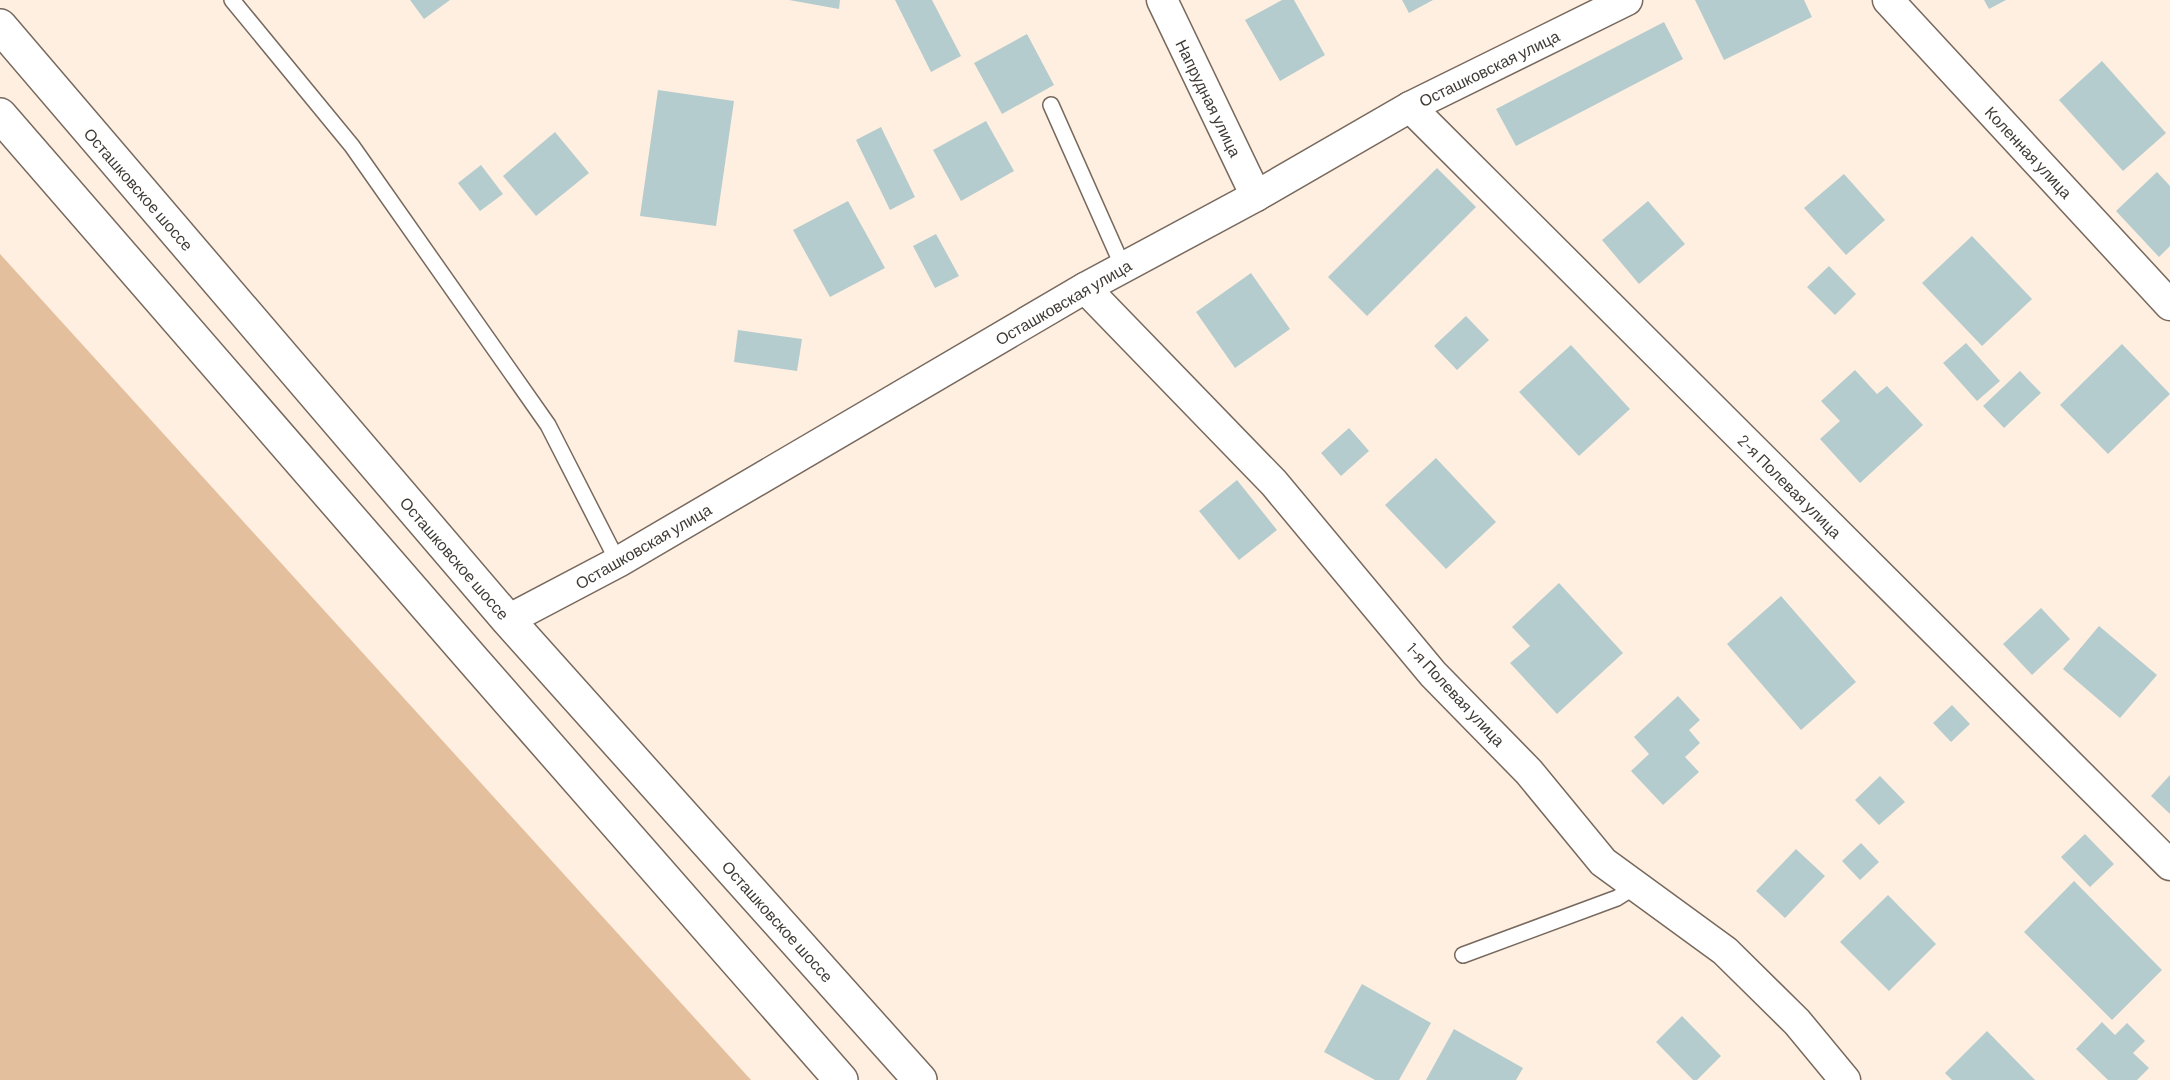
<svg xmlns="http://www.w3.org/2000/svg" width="2170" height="1080" font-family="Barlow,sans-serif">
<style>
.green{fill:#e3bf9d}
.building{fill:#b5ccce}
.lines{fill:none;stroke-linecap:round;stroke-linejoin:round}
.service-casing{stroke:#77695d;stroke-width:18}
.minor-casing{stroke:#77695d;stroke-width:33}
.secondary-casing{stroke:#77695d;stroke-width:36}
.service{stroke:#fff;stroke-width:15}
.minor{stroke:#fff;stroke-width:30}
.secondary{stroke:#fff;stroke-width:33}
.labels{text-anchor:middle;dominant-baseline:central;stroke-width:4.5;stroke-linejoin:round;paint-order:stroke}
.street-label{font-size:16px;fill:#403a35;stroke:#fff}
</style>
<rect width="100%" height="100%" fill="#ffefe1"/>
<!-- green -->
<polygon class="green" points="0,254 751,1080 0,1080"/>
<!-- building -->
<g class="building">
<polygon points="410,0 450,0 424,19"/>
<polygon points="789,0 840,0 839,9"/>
<polygon points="895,0 932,0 961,56 931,72"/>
<polygon points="1282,0 1294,0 1325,55 1280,81 1245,20"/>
<polygon points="1402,0 1433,0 1409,13"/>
<polygon points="1695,0 1804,0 1812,17 1724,60"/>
<polygon points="1984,0 2006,0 1989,9"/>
<polygon points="1664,22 1683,59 1516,146 1496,109"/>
<polygon points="1027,34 1054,85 1002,114 974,63"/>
<polygon points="2102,61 2166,133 2123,171 2059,100"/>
<polygon points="658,90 734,101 716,226 640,216"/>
<polygon points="986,121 1014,171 961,201 933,150"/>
<polygon points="881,127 915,197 890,210 856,140"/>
<polygon points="555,132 589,173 536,216 503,176"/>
<polygon points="481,165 503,194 480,211 458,183"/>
<polygon points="1437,168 1476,207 1367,316 1328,277"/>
<polygon points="2157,172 2170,186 2170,246 2159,257 2116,211"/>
<polygon points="1844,174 1885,220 1846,255 1804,208"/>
<polygon points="848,201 885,268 830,297 793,230"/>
<polygon points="1648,201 1685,244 1639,284 1602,240"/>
<polygon points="936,234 959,276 935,288 913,246"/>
<polygon points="1972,236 2032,299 1982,346 1922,283"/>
<polygon points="1829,266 1856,294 1835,315 1807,287"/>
<polygon points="1251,273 1290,329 1235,368 1196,312"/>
<polygon points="1466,316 1489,340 1457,370 1434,346"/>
<polygon points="738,330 802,339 797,371 734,362"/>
<polygon points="1966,343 2000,381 1977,401 1943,363"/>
<polygon points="2122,344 2170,394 2108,454 2060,405"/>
<polygon points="1571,345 1630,409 1579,456 1519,392"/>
<polygon points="1855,370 1877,394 1887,386 1923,425 1860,483 1820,439 1840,421 1821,401"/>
<polygon points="2020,371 2041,393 2004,428 1983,406"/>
<polygon points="1349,428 1369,451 1341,476 1321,453"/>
<polygon points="1436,458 1496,522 1446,569 1385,505"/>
<polygon points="1237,480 1277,530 1239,560 1199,511"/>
<polygon points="1559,583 1623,653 1557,714 1510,663 1530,646 1512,627"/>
<polygon points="1781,596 1856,682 1801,730 1727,644"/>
<polygon points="2041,608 2070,639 2032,675 2003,644"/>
<polygon points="2099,626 2157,675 2120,718 2063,669"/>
<polygon points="1678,696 1700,720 1689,730 1700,743 1685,757 1699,772 1663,805 1631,771 1649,754 1634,737"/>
<polygon points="1952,705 1970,724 1951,742 1933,723"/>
<polygon points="2170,775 2170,814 2151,796"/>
<polygon points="1880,776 1905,802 1879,825 1855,800"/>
<polygon points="2085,834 2114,864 2090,887 2061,857"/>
<polygon points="1861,843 1879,862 1860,880 1842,861"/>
<polygon points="1796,849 1825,876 1785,918 1756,891"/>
<polygon points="2074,881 2162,970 2112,1020 2024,932"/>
<polygon points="1888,895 1936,944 1889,991 1840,942"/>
<polygon points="1362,984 1431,1023 1399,1080 1375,1080 1324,1052"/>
<polygon points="1682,1016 1721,1056 1697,1080 1693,1080 1656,1042"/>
<polygon points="2102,1022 2115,1035 2127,1023 2145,1041 2133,1053 2149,1068 2137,1080 2108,1080 2076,1049"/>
<polygon points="1454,1029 1523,1068 1516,1080 1426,1080"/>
<polygon points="1987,1031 2035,1080 1952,1080 1945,1073"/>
</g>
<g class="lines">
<!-- service casing -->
<g class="service-casing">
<g id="service">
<polyline points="232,0 352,146 548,425 618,562"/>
<polyline points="1051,105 1123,267"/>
<polyline points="1463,955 1617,898 1636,886"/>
</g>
</g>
<!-- minor casing -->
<g class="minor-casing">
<g id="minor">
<polyline points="1162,0 1256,196"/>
<polyline points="1888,0 2170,305"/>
<polyline points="1410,107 2170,865"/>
<polyline points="1085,288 1274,483 1433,674 1529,772 1603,862 1725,951 1797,1022 1845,1080"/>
<polyline points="508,620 618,562 1085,288 1256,196 1410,107 1627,0"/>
</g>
</g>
<!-- secondary casing -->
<g class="secondary-casing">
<g id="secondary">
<polyline points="0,26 508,620 920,1080"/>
<polyline points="0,115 474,661 841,1080"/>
</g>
</g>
<!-- service -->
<use href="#service" class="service"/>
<!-- minor -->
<use href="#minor" class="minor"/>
<!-- secondary -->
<use href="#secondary" class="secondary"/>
</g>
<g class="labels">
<!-- street labels -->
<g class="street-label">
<text transform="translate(1489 68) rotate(-26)">Осташковская улица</text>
<text transform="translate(1209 98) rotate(64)">Напрудная улица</text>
<text transform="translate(2029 152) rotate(47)">Коленная улица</text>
<text transform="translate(139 189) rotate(49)">Осташковское шоссе</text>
<text transform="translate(1063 302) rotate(-30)">Осташковская улица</text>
<text transform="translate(1790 486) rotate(45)">2-я Полевая улица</text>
<text transform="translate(643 546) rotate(-30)">Осташковская улица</text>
<text transform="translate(455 558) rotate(49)">Осташковское шоссе</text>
<text transform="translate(1456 694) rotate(47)">1-я Полевая улица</text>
<text transform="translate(778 921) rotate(48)">Осташковское шоссе</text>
</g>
</g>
</svg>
